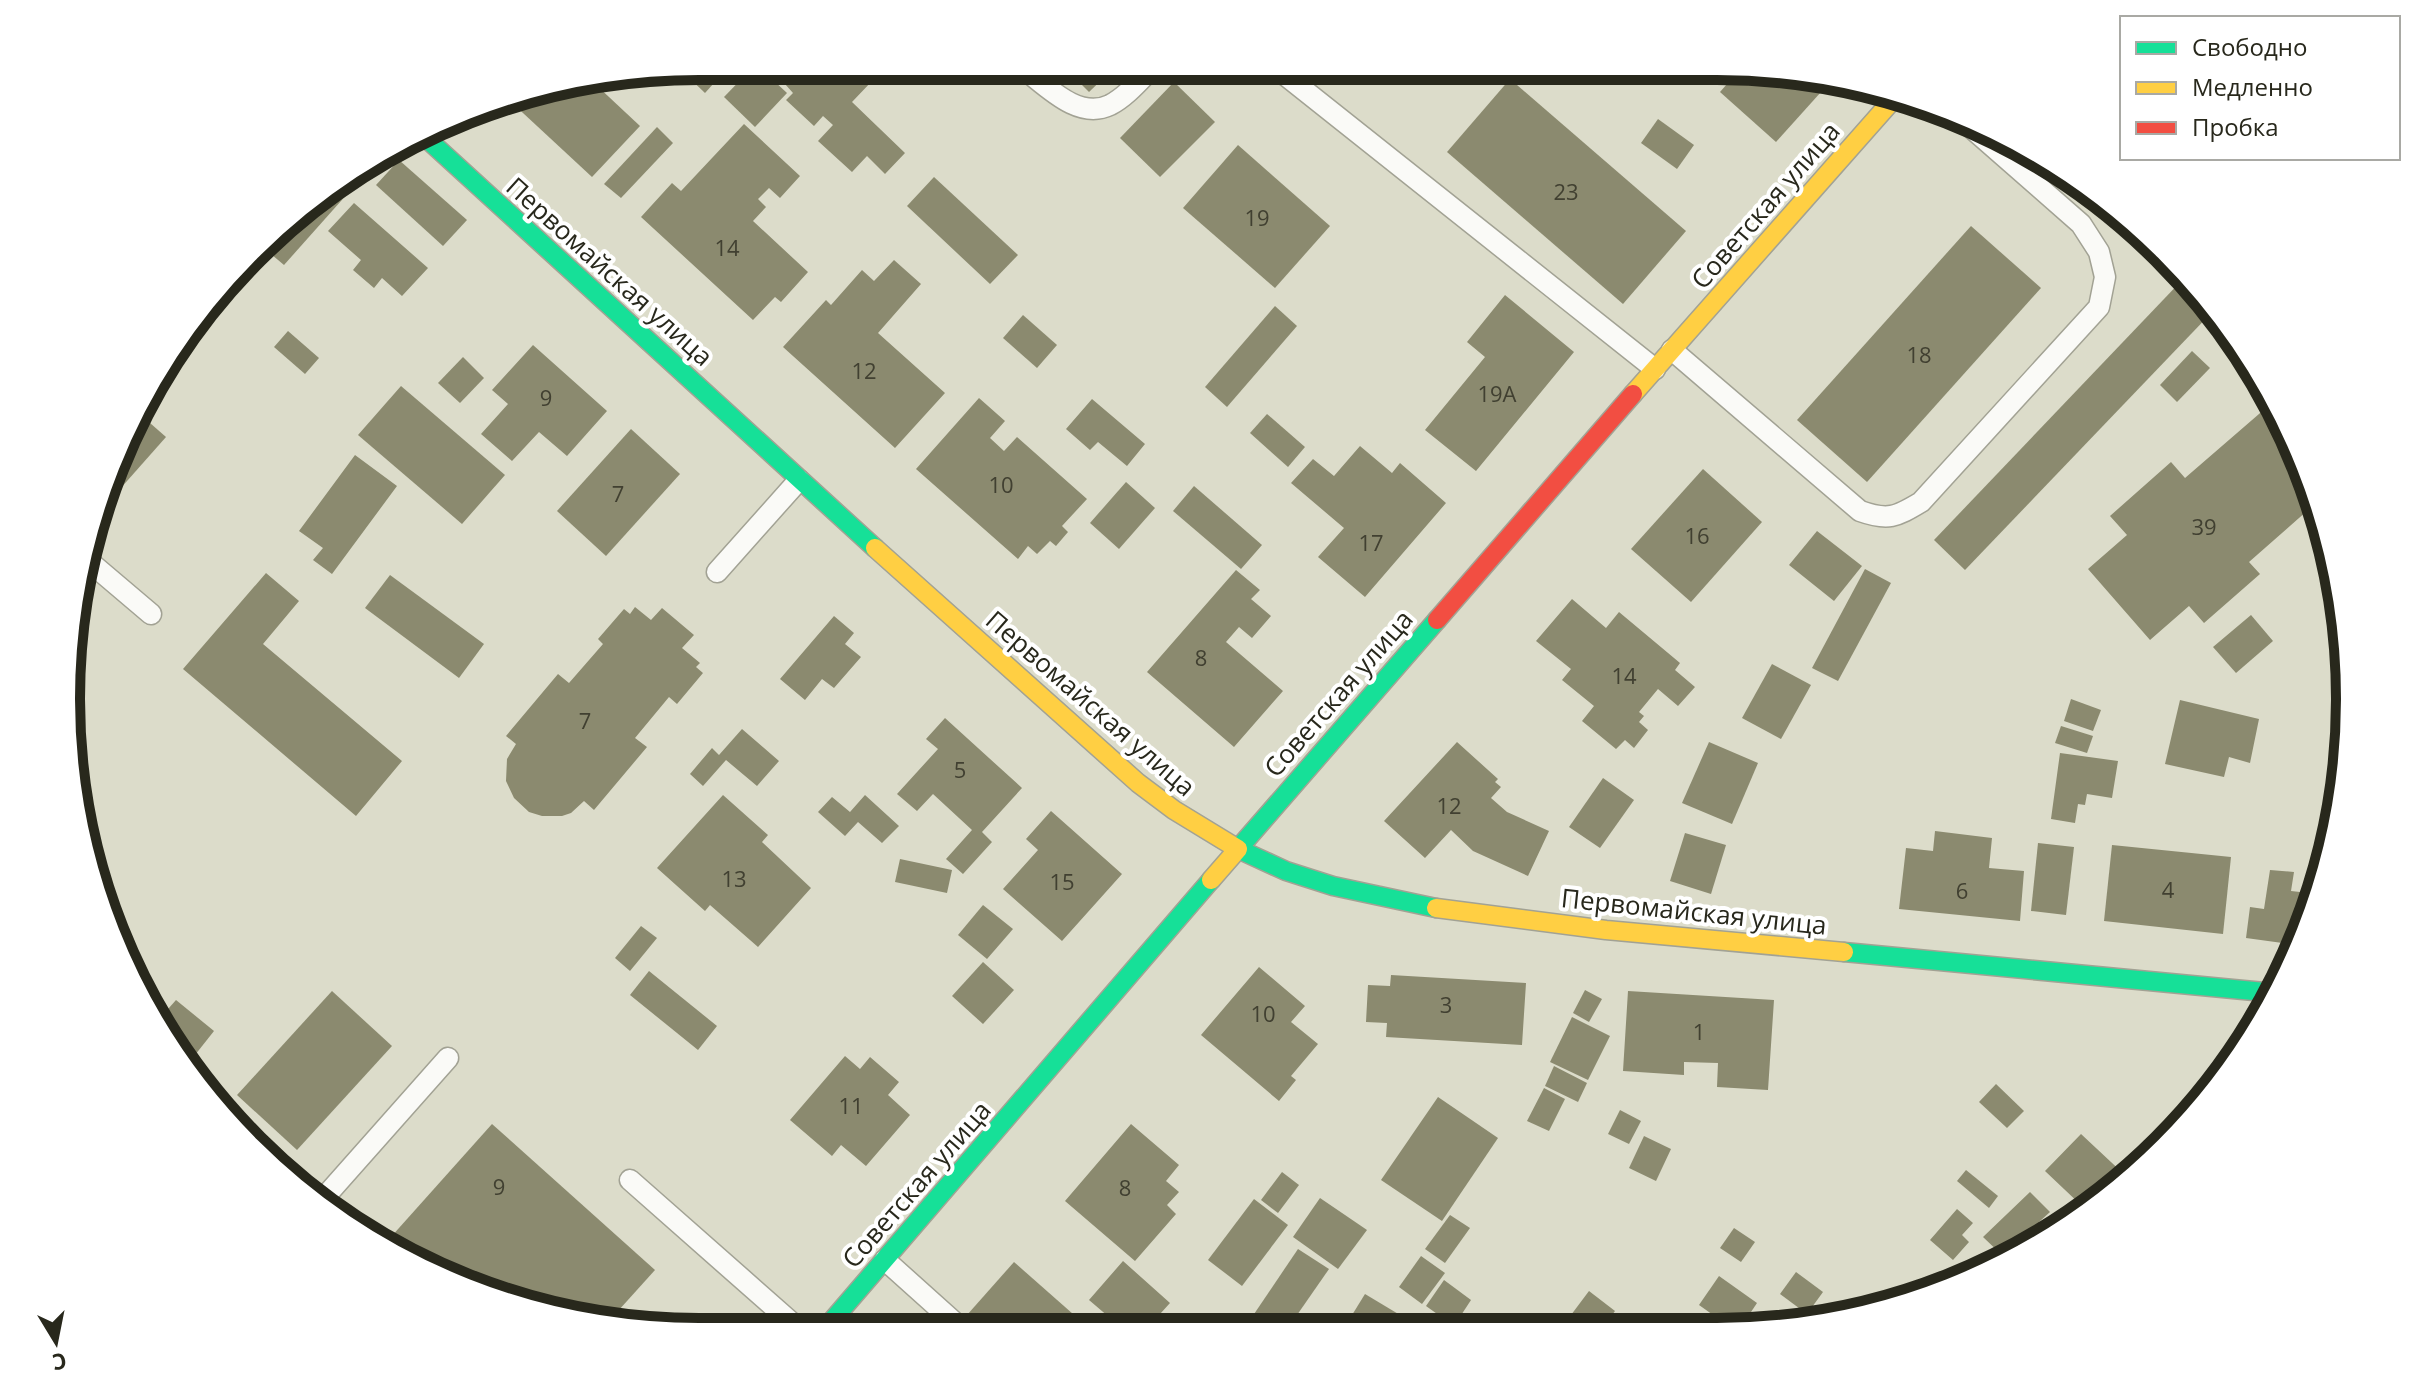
<svg xmlns="http://www.w3.org/2000/svg" width="2416" height="1398" font-family="'Open Sans',sans-serif">
<style>
.building{fill:#8b8a6f}
.lines{fill:none;stroke-linecap:round;stroke-linejoin:round}
.lane-casing{stroke:#a2a294;stroke-width:23}
.fast-casing{stroke:#a2a294;stroke-width:21}
.slow-casing{stroke:#a2a294;stroke-width:21}
.jam-casing{stroke:#a2a294;stroke-width:21}
.lane{stroke:#fafaf7;stroke-width:20}
.fast{stroke:#16e098;stroke-width:18}
.slow{stroke:#ffcf43;stroke-width:18}
.jam{stroke:#f24e42;stroke-width:18}
.labels{text-anchor:middle;dominant-baseline:central;stroke-width:8;stroke-linejoin:round;paint-order:stroke}
.number-label{font-size:22px;fill:#414031}
.street-label{font-size:26px;fill:#28281c;stroke:#fff}
.rim{fill:none;stroke:#28281c;stroke-width:10}
</style>
<rect width="100%" height="100%" fill="#dcdcca"/>
<!-- building -->
<g class="building">
<polygon points="699,66 715,66 723,73 705,93 680,69"/>
<polygon points="754,66 758,66 787,93 755,127 724,97"/>
<polygon points="802,66 858,66 873,80 852,102 905,153 885,174 867,156 852,172 818,141 833,125 823,116 814,126 786,100 793,93 785,84"/>
<polygon points="1063,66 1072,66 1115,67 1089,92"/>
<polygon points="1742,67 1758,67 1830,82 1776,142 1720,92"/>
<polygon points="1510,79 1686,231 1623,304 1447,152"/>
<polygon points="1174,82 1215,122 1160,177 1120,138"/>
<polygon points="594,83 640,126 592,177 509,100 512,97"/>
<polygon points="1658,119 1694,145 1677,169 1641,143"/>
<polygon points="744,124 800,176 780,198 769,188 758,199 766,207 753,221 808,272 781,302 775,297 753,320 641,217 672,183 681,191"/>
<polygon points="657,127 673,143 621,198 604,184"/>
<polygon points="1238,145 1330,226 1275,288 1183,208"/>
<polygon points="399,160 467,220 443,246 376,185"/>
<polygon points="351,177 357,183 284,265 265,249 314,197"/>
<polygon points="934,177 1018,255 990,284 907,206"/>
<polygon points="354,203 428,268 402,296 382,278 374,288 353,270 361,260 328,231"/>
<polygon points="1971,226 2041,288 1867,482 1797,420"/>
<polygon points="894,260 921,284 878,333 945,393 895,448 783,347 826,300 831,305 862,270 874,281"/>
<polygon points="2185,277 2215,309 1965,570 1934,540"/>
<polygon points="1505,295 1574,352 1476,471 1425,430 1485,357 1467,342"/>
<polygon points="1275,306 1297,326 1227,407 1205,387"/>
<polygon points="1023,315 1057,345 1037,368 1003,338"/>
<polygon points="288,331 319,358 305,374 274,347"/>
<polygon points="533,345 607,411 567,456 539,432 512,461 481,434 508,404 492,390"/>
<polygon points="2192,351 2210,368 2177,402 2160,385"/>
<polygon points="463,357 484,378 460,403 438,383"/>
<polygon points="401,386 505,475 462,524 358,435"/>
<polygon points="979,398 1005,421 990,438 1004,451 1017,437 1087,499 1062,526 1068,532 1056,546 1050,541 1037,554 1028,546 1018,559 916,469"/>
<polygon points="1092,399 1145,444 1127,466 1098,442 1090,450 1066,429"/>
<polygon points="2274,401 2285,419 2316,503 2249,562 2260,574 2204,623 2189,606 2150,640 2088,569 2127,535 2110,516 2171,462 2185,478"/>
<polygon points="1267,414 1305,447 1288,467 1250,433"/>
<polygon points="142,416 166,437 112,498 107,493"/>
<polygon points="631,429 680,474 606,556 557,511"/>
<polygon points="1360,446 1392,473 1400,463 1446,503 1365,597 1318,557 1344,528 1291,483 1313,459 1334,476"/>
<polygon points="355,455 397,486 332,574 313,560 323,548 299,531"/>
<polygon points="1703,469 1762,522 1691,602 1631,549"/>
<polygon points="1126,482 1155,508 1119,549 1090,523"/>
<polygon points="1194,486 1262,545 1241,569 1173,511"/>
<polygon points="1817,531 1862,566 1834,601 1789,565"/>
<polygon points="1865,569 1891,583 1838,681 1812,668"/>
<polygon points="1236,570 1260,590 1251,599 1271,616 1252,638 1239,627 1226,642 1283,691 1234,747 1147,672"/>
<polygon points="266,573 299,601 263,644 402,761 356,816 183,669"/>
<polygon points="390,575 484,644 459,678 365,608"/>
<polygon points="1572,599 1606,628 1619,612 1680,663 1675,670 1695,687 1678,706 1658,689 1639,712 1644,716 1639,722 1648,730 1634,748 1625,740 1616,749 1582,721 1594,706 1562,680 1571,669 1536,641"/>
<polygon points="635,607 651,620 662,608 694,635 682,648 700,663 696,667 703,673 677,704 669,697 635,738 647,747 594,810 584,801 571,813 562,816 542,816 529,812 514,798 506,781 507,759 516,744 506,736 558,674 569,683 603,644 598,639 624,609 630,614"/>
<polygon points="2251,615 2273,641 2236,673 2213,647"/>
<polygon points="834,616 854,633 845,644 861,657 834,688 822,679 805,700 780,679"/>
<polygon points="1772,664 1811,685 1781,739 1742,718"/>
<polygon points="2071,699 2101,710 2093,731 2064,721"/>
<polygon points="2180,700 2259,719 2250,763 2229,757 2224,777 2165,764"/>
<polygon points="945,718 1022,788 982,832 992,842 963,874 946,859 972,830 933,794 917,811 897,794 938,749 926,739"/>
<polygon points="2061,726 2093,736 2087,753 2055,743"/>
<polygon points="742,729 779,761 757,786 726,760 703,786 690,774 712,748 719,755"/>
<polygon points="1457,742 1498,779 1495,782 1501,787 1491,798 1507,812 1549,831 1528,876 1473,851 1451,830 1425,858 1384,821"/>
<polygon points="1709,742 1758,763 1732,824 1682,803"/>
<polygon points="2060,753 2118,761 2112,798 2087,794 2085,805 2078,804 2075,823 2051,819"/>
<polygon points="1603,778 1634,800 1600,848 1569,827"/>
<polygon points="723,795 768,835 762,842 811,888 758,947 710,905 705,911 657,868"/>
<polygon points="865,795 899,826 882,843 858,822 845,836 818,812 832,797 850,812"/>
<polygon points="1051,811 1122,874 1062,941 1003,889 1038,850 1026,839"/>
<polygon points="1935,831 1992,838 1989,868 2024,871 2020,921 1899,909 1906,848 1933,851"/>
<polygon points="1685,833 1726,845 1711,894 1670,881"/>
<polygon points="2038,843 2074,847 2066,915 2031,911"/>
<polygon points="2112,845 2231,857 2223,934 2104,921"/>
<polygon points="900,859 952,870 947,893 895,882"/>
<polygon points="2270,870 2294,872 2291,891 2318,894 2297,945 2246,938 2250,907 2264,909"/>
<polygon points="983,905 1013,929 987,959 958,935"/>
<polygon points="641,926 657,938 630,971 615,958"/>
<polygon points="983,962 1014,990 983,1024 952,996"/>
<polygon points="1259,967 1305,1006 1291,1022 1318,1044 1291,1076 1296,1080 1279,1101 1201,1035"/>
<polygon points="649,971 717,1026 698,1050 630,995"/>
<polygon points="1391,975 1526,983 1522,1045 1386,1037 1387,1023 1366,1022 1368,985 1390,986"/>
<polygon points="1585,990 1602,999 1589,1022 1573,1013"/>
<polygon points="332,991 392,1046 297,1150 237,1095"/>
<polygon points="1628,991 1774,1000 1768,1090 1717,1087 1718,1063 1684,1062 1684,1075 1623,1071"/>
<polygon points="176,1000 214,1031 195,1055 175,1039 161,1017"/>
<polygon points="1572,1017 1610,1036 1588,1080 1550,1062"/>
<polygon points="845,1056 860,1069 870,1057 899,1082 888,1095 910,1115 866,1166 841,1145 832,1156 790,1120"/>
<polygon points="1554,1066 1587,1083 1578,1102 1545,1086"/>
<polygon points="1996,1084 2024,1111 2007,1128 1979,1102"/>
<polygon points="1544,1088 1565,1099 1549,1131 1527,1121"/>
<polygon points="1438,1097 1498,1138 1442,1221 1381,1180"/>
<polygon points="1620,1110 1641,1121 1629,1144 1608,1134"/>
<polygon points="492,1124 655,1270 609,1321 496,1299 382,1247"/>
<polygon points="1131,1124 1179,1165 1166,1181 1179,1192 1167,1205 1176,1214 1135,1261 1065,1201"/>
<polygon points="2081,1134 2127,1177 2077,1219 2074,1216 2083,1207 2045,1171"/>
<polygon points="1644,1136 1671,1149 1656,1181 1629,1168"/>
<polygon points="1966,1170 1998,1196 1989,1208 1957,1181"/>
<polygon points="1282,1172 1299,1185 1278,1213 1261,1200"/>
<polygon points="2030,1192 2050,1212 2039,1222 2051,1234 2004,1257 1983,1237"/>
<polygon points="1320,1198 1367,1230 1338,1269 1293,1237"/>
<polygon points="1254,1199 1288,1225 1242,1286 1208,1260"/>
<polygon points="1957,1209 1973,1223 1962,1235 1969,1242 1953,1260 1930,1240"/>
<polygon points="1450,1215 1470,1228 1445,1263 1425,1249"/>
<polygon points="1734,1228 1755,1242 1741,1262 1720,1248"/>
<polygon points="1298,1249 1329,1269 1288,1328 1263,1329 1250,1320"/>
<polygon points="1421,1256 1445,1273 1422,1304 1399,1287"/>
<polygon points="1123,1261 1170,1303 1160,1314 1177,1329 1123,1329 1089,1300"/>
<polygon points="1014,1262 1090,1329 983,1330 967,1315"/>
<polygon points="1796,1272 1823,1292 1807,1314 1780,1294"/>
<polygon points="1719,1276 1757,1303 1741,1327 1730,1327 1699,1305"/>
<polygon points="1444,1280 1471,1300 1454,1326 1426,1306"/>
<polygon points="1589,1291 1615,1311 1603,1327 1562,1327"/>
<polygon points="1365,1294 1400,1315 1392,1328 1344,1328"/>
</g>
<g class="lines">
<!-- lane casing -->
<g class="lane-casing">
<g id="lane">
<path d="M1020,66c25,18 57,55 90,39 17,-9 30,-25 43,-38"/>
<polyline points="1275,67 1655,369"/>
<path d="M1672,350l188,161c28,10 36,6 61,-9l178,-195 6,-30 -6,-25 -18,-28 -122,-107"/>
<polyline points="85,558 151,614"/>
<polyline points="717,572 799,480"/>
<polyline points="630,1180 800,1330"/>
<polyline points="323,1199 448,1058"/>
<polyline points="885,1260 963,1330"/>
</g>
</g>
<!-- fast casing -->
<g class="fast-casing">
<g id="fast">
<polyline points="425,137 875,548"/>
<polyline points="1436,908 1333,886 1286,871 1238,849 1437,620"/>
<polyline points="1844,952 2275,993"/>
<polyline points="824,1330 1211,880"/>
</g>
</g>
<!-- slow casing -->
<g class="slow-casing">
<g id="slow">
<polyline points="1633,394 1897,95"/>
<polyline points="875,548 1138,783 1174,810 1238,849 1211,880"/>
<polyline points="1436,908 1606,930 1844,952"/>
</g>
</g>
<!-- jam casing -->
<g class="jam-casing">
<polyline id="jam" points="1437,620 1633,394"/>
</g>
<!-- lane -->
<use href="#lane" class="lane"/>
<!-- fast -->
<use href="#fast" class="fast"/>
<!-- slow -->
<use href="#slow" class="slow"/>
<!-- jam -->
<use href="#jam" class="jam"/>
</g>
<g class="labels">
<!-- number labels -->
<g class="number-label">
<text x="1566" y="191">23</text>
<text x="1257" y="217">19</text>
<text x="727" y="247">14</text>
<text x="1919" y="354">18</text>
<text x="864" y="370">12</text>
<text x="1497" y="393">19А</text>
<text x="546" y="397">9</text>
<text x="1001" y="484">10</text>
<text x="618" y="493">7</text>
<text x="2204" y="526">39</text>
<text x="1697" y="535">16</text>
<text x="1371" y="542">17</text>
<text x="1201" y="657">8</text>
<text x="1624" y="675">14</text>
<text x="585" y="720">7</text>
<text x="960" y="769">5</text>
<text x="1449" y="805">12</text>
<text x="734" y="878">13</text>
<text x="1062" y="881">15</text>
<text x="2168" y="889">4</text>
<text x="1962" y="890">6</text>
<text x="1446" y="1004">3</text>
<text x="1263" y="1013">10</text>
<text x="1699" y="1031">1</text>
<text x="851" y="1105">11</text>
<text x="499" y="1186">9</text>
<text x="1125" y="1187">8</text>
</g>
<!-- street labels -->
<g class="street-label">
<text transform="translate(1765 205) rotate(-49)">Советская улица</text>
<text transform="translate(610 271) rotate(42)">Первомайская улица</text>
<text transform="translate(1338 693) rotate(-49)">Советская улица</text>
<text transform="translate(1091 703) rotate(41)">Первомайская улица</text>
<text transform="translate(1694 911) rotate(6)">Первомайская улица</text>
<text transform="translate(916 1184) rotate(-49)">Советская улица</text>
</g>
</g>
<!-- crop -->
<path d="M0 0H2416V1398H0ZM699 80H1717A619 619 0 0 1 2336 699V699A619 619 0 0 1 1717 1318H699A619 619 0 0 1 80 699V699A619 619 0 0 1 699 80Z" fill="#fff" fill-rule="evenodd"/>
<path class="rim" d="M699 80H1717A619 619 0 0 1 2336 699V699A619 619 0 0 1 1717 1318H699A619 619 0 0 1 80 699V699A619 619 0 0 1 699 80Z"/>
<!-- legend -->
<rect x="2120" y="16" width="280" height="144" fill="#ffffff" stroke="#a9a9a4" stroke-width="2"/>
<rect x="2136" y="42" width="40" height="12" fill="#16e098" stroke="#a9a9a4" stroke-width="2"/>
<text x="2192" y="56" font-size="24" fill="#28281c">Свободно</text>
<rect x="2136" y="82" width="40" height="12" fill="#ffcf43" stroke="#a9a9a4" stroke-width="2"/>
<text x="2192" y="96" font-size="24" fill="#28281c">Медленно</text>
<rect x="2136" y="122" width="40" height="12" fill="#f24e42" stroke="#a9a9a4" stroke-width="2"/>
<text x="2192" y="136" font-size="24" fill="#28281c">Пробка</text>
<!-- north arrow -->
<g transform="translate(56 1342) rotate(170)" stroke="#ffffff" stroke-width="6" paint-order="stroke">
<path d="M0-6L14 30L0 20L-14 30Z" fill="#28281c"/>
<text y="-12" font-size="22" font-weight="bold" text-anchor="middle" fill="#28281c">С</text>
</g>
</svg>
